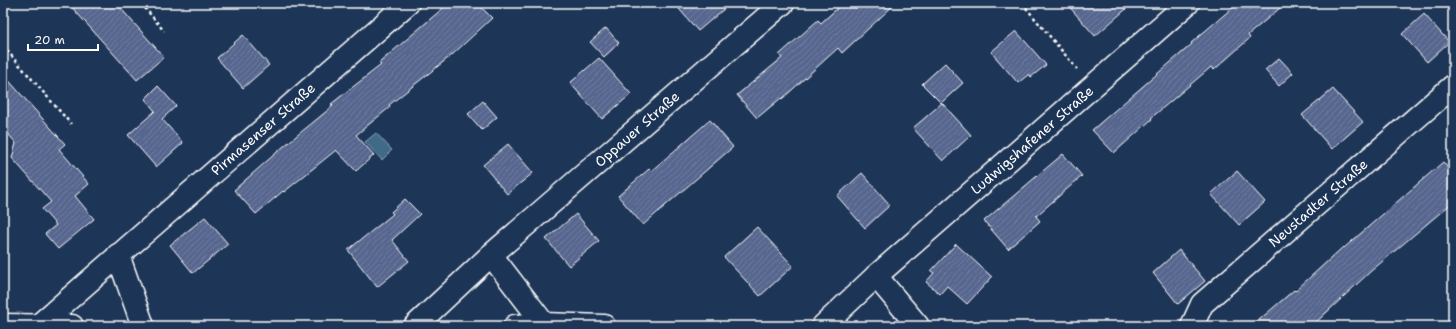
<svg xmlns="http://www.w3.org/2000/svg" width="1456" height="329" font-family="'Shantell Sans',sans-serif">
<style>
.water{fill:#416b88;stroke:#8da6b8}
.building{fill:url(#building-hatch);stroke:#fff}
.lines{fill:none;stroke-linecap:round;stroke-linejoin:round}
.street-casing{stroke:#fff;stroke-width:25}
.path{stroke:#fff;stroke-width:2.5;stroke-dasharray:3 3;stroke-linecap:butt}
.street{stroke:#1d3557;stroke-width:22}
.labels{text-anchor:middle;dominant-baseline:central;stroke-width:3;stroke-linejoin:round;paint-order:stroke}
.street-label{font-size:14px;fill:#fff;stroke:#1d3557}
</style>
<defs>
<pattern id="building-hatch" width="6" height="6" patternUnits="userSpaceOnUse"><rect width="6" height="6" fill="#56668e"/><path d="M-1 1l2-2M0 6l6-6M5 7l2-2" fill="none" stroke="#6f7d9f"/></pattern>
</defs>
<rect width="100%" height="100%" fill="#1d3557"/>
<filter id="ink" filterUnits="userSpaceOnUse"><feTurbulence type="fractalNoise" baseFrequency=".025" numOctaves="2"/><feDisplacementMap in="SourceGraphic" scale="8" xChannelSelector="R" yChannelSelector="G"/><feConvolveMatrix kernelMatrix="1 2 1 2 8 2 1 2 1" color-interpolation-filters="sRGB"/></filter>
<g filter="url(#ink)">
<!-- water -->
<polygon class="water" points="376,133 392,150 382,160 365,142"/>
<!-- building -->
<g class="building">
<polygon points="68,3 116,3 164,57 137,80"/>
<polygon points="449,3 477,3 492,18 452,55 389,105 390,107 356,135 374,155 356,171 336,150 284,192 283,191 256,214 234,190 284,146 333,106 331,104 381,65 379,63"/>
<polygon points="674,3 731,3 698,31"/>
<polygon points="843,3 896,3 842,53 838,48 782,99 781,98 757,118 737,95 782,58 779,55 818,20 821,23"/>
<polygon points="1066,3 1133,3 1095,36"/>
<polygon points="1238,3 1286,3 1248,35 1250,38 1214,70 1211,67 1151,118 1152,119 1114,153 1092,130 1192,44 1191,43"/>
<polygon points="1424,14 1449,42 1427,62 1402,34"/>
<polygon points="606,28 619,43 604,57 590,42"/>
<polygon points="1016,31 1046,65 1031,77 1029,74 1018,83 991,52"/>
<polygon points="243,35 269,65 243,88 217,58"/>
<polygon points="599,58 631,94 602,119 570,83"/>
<polygon points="1279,58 1293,73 1279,86 1265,70"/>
<polygon points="945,63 963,83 941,103 922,84"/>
<polygon points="3,74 65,144 59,149 89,184 75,196 94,219 58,249 45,234 56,225 42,209 51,202 12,158 16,143 3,128"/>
<polygon points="158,86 176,106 162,119 183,143 156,167 128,135 155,111 145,99"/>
<polygon points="1333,89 1363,122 1332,149 1302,115"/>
<polygon points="483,101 497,117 482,130 468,114"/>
<polygon points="942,103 971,135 943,161 913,128"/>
<polygon points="710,120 733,147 643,225 618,196 649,169 651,171"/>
<polygon points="508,144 533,173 507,194 483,165"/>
<polygon points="1063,154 1082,176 1036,216 1040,221 1008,249 984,221"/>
<polygon points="1443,162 1453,174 1453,202 1371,271 1312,326 1252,326 1294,290 1295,291 1343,247 1344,248"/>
<polygon points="1237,171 1265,202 1239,225 1211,194"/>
<polygon points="862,173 890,205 865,228 837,196"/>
<polygon points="405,199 420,214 392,240 409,261 377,287 348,250 393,214 391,212"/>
<polygon points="576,214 599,241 569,266 546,239"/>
<polygon points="205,217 228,244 193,273 170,245"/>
<polygon points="757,227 793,266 760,296 724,257"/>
<polygon points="956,244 992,277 967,304 947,286 940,294 926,282 934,273 931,271"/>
<polygon points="1179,250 1205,281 1178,304 1153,273"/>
</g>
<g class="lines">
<!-- street casing -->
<g class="street-casing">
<g id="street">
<polyline points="118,255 143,326"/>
<polyline points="491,255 544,324"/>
<polyline points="876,276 918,326"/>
<polyline points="3,325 72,326"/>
<polyline points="39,325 408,3"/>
<polyline points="415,326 491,255 783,3"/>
<polyline points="515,326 544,324 604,326"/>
<polyline points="823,326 876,276 1188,3"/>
<polyline points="1192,326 1202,304 1453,86"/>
</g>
</g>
<!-- path -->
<g class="path">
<polyline points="141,3 164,31"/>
<polyline points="1022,3 1077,69"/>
<polyline points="3,46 71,124"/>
</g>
<!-- street -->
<use href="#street" class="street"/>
</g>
</g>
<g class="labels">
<!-- street labels -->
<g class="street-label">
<text transform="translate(263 129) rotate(-41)">Pirmasenser Straße</text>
<text transform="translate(637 129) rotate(-41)">Oppauer Straße</text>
<text transform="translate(1032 140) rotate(-41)">Ludwigshafener Straße</text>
<text transform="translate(1318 203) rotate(-41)">Neustadter Straße</text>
</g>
</g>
<!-- margin -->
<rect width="1456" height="329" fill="none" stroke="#1d3557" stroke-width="16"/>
<rect x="8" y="8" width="1440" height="313" fill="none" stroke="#fff" stroke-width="1.5" filter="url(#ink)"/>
<!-- scale -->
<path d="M28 44v6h70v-6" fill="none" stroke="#ffffff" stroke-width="2"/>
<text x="34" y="44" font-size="12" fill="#ffffff" stroke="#1d3557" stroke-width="3" paint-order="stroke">20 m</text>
</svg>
